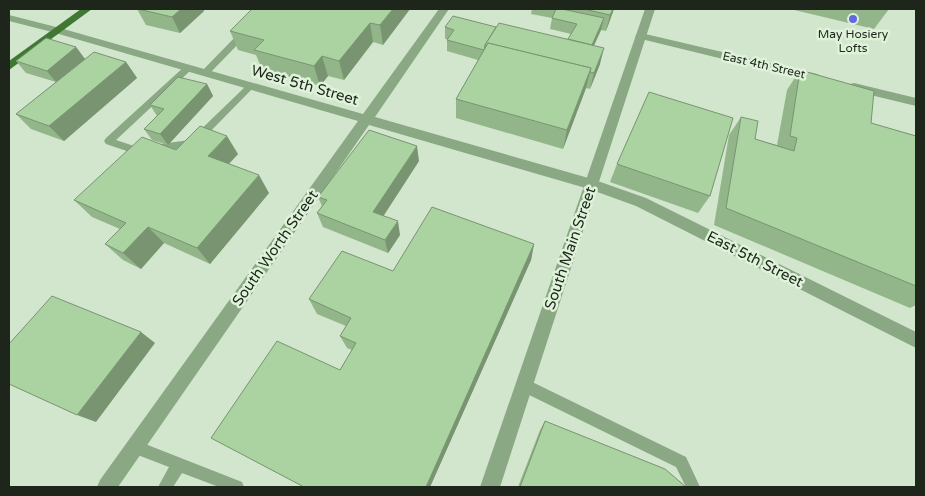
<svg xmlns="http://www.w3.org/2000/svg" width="925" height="496" font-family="'Varela Round',sans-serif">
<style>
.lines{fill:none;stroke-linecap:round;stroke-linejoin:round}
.service{fill:#8aa883;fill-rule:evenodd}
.minor{fill:#8aa883;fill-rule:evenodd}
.tertiary{fill:#8aa883;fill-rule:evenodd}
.primary{fill:#3f7832;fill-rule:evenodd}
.wall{fill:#93b58a}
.shaded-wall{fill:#789471}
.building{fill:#abd3a1;stroke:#789471}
.poi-dot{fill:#6368e1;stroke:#dff3da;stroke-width:2}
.labels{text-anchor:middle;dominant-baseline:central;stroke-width:5;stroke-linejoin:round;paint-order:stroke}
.far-poi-label{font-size:12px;fill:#1e261c;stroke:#dff3da}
.far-street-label{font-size:12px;fill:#1e261c;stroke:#dff3da}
.street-label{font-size:15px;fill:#1e261c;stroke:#dff3da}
</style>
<rect width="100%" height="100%" fill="#d2e6cd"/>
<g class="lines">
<!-- service -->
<g class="service">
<polygon points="245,29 248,30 248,34 208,75 202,75 202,71 242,30"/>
<polygon points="188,65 192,68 191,70 116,140 146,150 160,144 190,140 248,84 251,83 255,86 196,146 162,151 147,158 106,144 104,141 106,138 185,66"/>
<polygon points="524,378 686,457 700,487 686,487 676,467 519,390 517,385 519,380"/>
<polygon points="135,440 242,482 244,487 219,487 182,473 173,487 158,487 169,467 130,452 128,447 130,442"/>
</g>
<!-- minor -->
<g class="minor">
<polygon points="439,9 449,9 375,117 592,179 646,198 916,332 916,348 636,206 589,189 369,125 118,487 97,487 100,480 358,121 52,32 52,28 60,28 363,114"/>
<polygon points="641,33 817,74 823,78 817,82 637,38 635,36"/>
<polygon points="854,83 916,98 916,106 850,90 848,87 850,84"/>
</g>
<!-- tertiary -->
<g class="tertiary">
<polygon points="645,9 655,9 500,487 480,487"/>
<polygon points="9,15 60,28 61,30 56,33 9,21"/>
</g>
<!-- primary -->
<polygon class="primary" points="81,9 92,9 9,70 9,61"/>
</g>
<!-- wall -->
<g class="wall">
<polygon points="137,9 203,9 204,11 180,33 146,25"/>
<polygon points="410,9 383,45 373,42 344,80 328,76 320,86 262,69 256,55 238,50 230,31"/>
<polygon points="532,9 614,9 606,31 601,30 594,45 600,64 590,89 586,88 563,149 456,118 456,99 478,60 447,51 447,39 445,39 445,27 496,27 568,39 571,34 550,29 552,18 531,14"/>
<polygon points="790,9 889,9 874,29"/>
<polygon points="76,47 85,59 126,62 137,78 64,141 31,129 16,114 56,82 26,73 16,61"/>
<polygon points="800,70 871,123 916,136 916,305 910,308 714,225 729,135 741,117 755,139 777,145 787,90"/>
<polygon points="207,84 213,96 168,145 152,140 144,129 157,116 150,105"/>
<polygon points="176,150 238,154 229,164 269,193 210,264 164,243 141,269 123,260 105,244 120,229 92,217 74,200"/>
<polygon points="419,161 383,216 400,235 388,253 323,227 317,213 322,206 318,197"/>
<polygon points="617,164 710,196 698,213 610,182"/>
<polygon points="534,244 531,260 430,487 304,487 340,370 352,350 347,348 340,336 346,326 317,314 309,299 393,271"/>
<polygon points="545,421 686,487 518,487 540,430"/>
</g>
<!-- shaded-wall -->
<g class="shaded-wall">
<polygon points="181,9 203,9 204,11 180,33 172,17"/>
<polygon points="393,9 410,9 383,45 380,25"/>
<polygon points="613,9 614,9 606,31 610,15"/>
<polygon points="604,18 601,30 587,61 590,49"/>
<polygon points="370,23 373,42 344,80 339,61"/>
<polygon points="76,47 85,59 56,82 47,71"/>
<polygon points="604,48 600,64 590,89 594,73"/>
<polygon points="322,56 328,76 320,86 314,66"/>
<polygon points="126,62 137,78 64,141 49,126"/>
<polygon points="591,68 586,88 563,149 567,130"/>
<polygon points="207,84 213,96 168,145 160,134"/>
<polygon points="227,136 238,154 219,174 208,156"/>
<polygon points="417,146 419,161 377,226 373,212"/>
<polygon points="259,175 269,193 210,264 197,248"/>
<polygon points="398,221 400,235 388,253 385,240"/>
<polygon points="148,227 164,243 141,269 123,253"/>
<polygon points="534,244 531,260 430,487 426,487"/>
<polygon points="141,332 155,343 96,422 77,415"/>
</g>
<!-- building -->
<g class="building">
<polygon points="138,9 181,9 172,17"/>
<polygon points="252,9 393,9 380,25 370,23 339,61 322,56 314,66 254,50 264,40 230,31"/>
<polygon points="556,9 562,9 604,18 592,45 568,39 577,24 552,18"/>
<polygon points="584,9 613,9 610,15"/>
<polygon points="453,16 496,27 485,45 484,50 447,40 454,30 445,27"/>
<polygon points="499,23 604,48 594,73 590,72 591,68 488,43 486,46 485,45"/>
<polygon points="46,38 76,47 47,71 16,61"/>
<polygon points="488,43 591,68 567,130 456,99"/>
<polygon points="94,52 126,62 49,126 16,114"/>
<polygon points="800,70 874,91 871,123 916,136 916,286 726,208 741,117 758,121 755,139 794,151 797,138 790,136"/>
<polygon points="178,77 207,84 160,134 144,129 164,109 150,105"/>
<polygon points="649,92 733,118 710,196 617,164"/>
<polygon points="200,126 227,136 208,156 259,175 197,248 148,227 123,253 105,244 126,223 74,200 142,137 176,150"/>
<polygon points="369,130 417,146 373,212 398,221 385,240 317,213 327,200 318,197"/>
<polygon points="432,207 534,244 426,487 304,487 211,438 277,341 340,370 356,343 340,336 351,318 309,299 342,251 393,271"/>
<polygon points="52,296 141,332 77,415 9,384 9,344"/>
<polygon points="545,421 665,469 686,487 520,487"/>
</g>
<!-- markers -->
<circle class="poi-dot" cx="853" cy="19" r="5"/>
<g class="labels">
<!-- far-poi labels -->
<g class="far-poi-label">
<text x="853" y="34">May Hosiery<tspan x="853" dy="14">Lofts</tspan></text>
</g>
<!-- far-street labels -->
<g class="far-street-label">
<text transform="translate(764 65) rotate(13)">East 4th Street</text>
</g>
<!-- street labels -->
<g class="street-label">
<text transform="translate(305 85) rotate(16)">West 5th Street</text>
<text transform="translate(275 248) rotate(-55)">South Worth Street</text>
<text transform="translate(570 248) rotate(-71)">South Main Street</text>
<text transform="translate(755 259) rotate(27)">East 5th Street</text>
</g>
</g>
<!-- border -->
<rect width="925" height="496" fill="none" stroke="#1e261c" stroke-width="20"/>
</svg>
